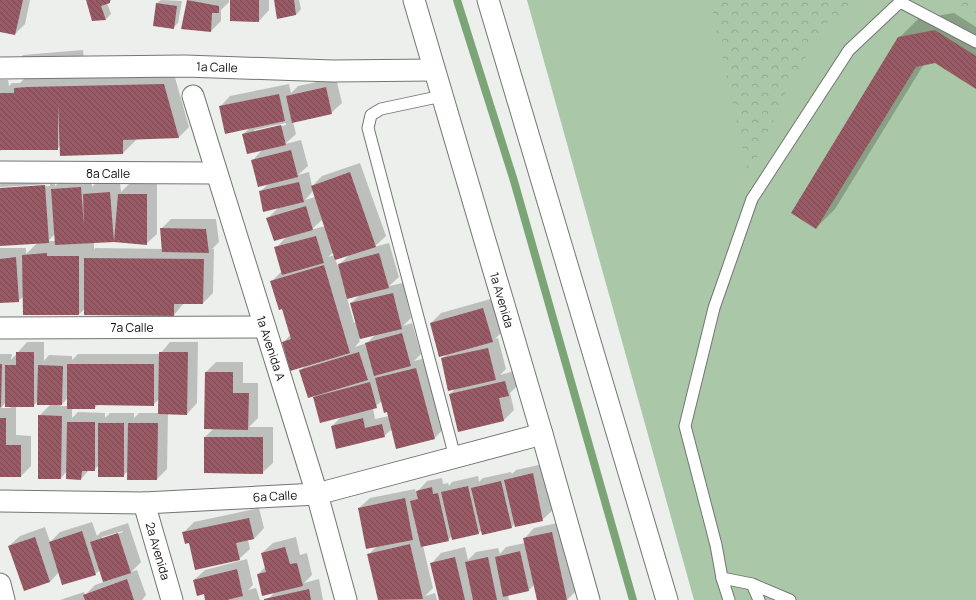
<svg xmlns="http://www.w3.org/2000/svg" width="976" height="600" font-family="Manrope,sans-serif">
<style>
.grass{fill:#aac7a7}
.park{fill:url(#park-crowns)}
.shadow{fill:#0003;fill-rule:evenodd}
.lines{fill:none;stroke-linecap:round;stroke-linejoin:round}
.stream{stroke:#7ba477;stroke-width:8}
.building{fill:url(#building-back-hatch)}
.lane-casing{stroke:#737673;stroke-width:13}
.street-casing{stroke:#737673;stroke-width:23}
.lane{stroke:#fff;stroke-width:11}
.street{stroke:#fff;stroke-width:21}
.labels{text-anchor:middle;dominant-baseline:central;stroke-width:4;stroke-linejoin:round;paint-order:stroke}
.street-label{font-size:12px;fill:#0e0f0d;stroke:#fff}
</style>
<defs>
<pattern id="park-crowns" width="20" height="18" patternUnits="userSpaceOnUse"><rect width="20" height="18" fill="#aac7a7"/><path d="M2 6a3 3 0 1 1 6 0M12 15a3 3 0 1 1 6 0" fill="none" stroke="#91aa8f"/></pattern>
<pattern id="building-back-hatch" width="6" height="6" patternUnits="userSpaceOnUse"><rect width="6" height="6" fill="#985b65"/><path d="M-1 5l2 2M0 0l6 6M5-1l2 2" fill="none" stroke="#7a4a52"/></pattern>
</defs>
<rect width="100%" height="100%" fill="#ecefec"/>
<!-- grass -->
<polygon class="grass" points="527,0 976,0 976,600 694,600"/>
<!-- park -->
<g class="park">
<polygon points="714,0 863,0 827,23 790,83 749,176 711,5"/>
<polygon points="950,0 976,0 976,13"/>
</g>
<!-- shadow -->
<g class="shadow">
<polygon points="0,0 30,0 25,24 15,34 0,31"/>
<polygon points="87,0 112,0 107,3 111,14 106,19 93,20"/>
<polygon points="161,0 182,1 178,23 173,28 157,3"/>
<polygon points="189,0 229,0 229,2 221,10 221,21 211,31"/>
<polygon points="231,0 269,0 269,10 259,21"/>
<polygon points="275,0 299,0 301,9 296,15"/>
<polygon points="954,13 976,27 976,88 935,62 924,64 835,209 816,228 899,38 918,19"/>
<polygon points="83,50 84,60 18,60 23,55"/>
<polygon points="174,74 189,127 179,137 137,139 123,153 60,146 57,149 3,149 0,151 0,80 8,80 9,86 12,83 20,83 25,78"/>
<path d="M336,78l6,25 -11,10 -38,9 3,12 -11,10 16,-4 7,26 -10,9 11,-3 3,14 10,-10 38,-13 26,73 -12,11 15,-4 10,34 -10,9 14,-3 8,35 -8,8 9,-3 9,31 -7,7 12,-3 19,69 -10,11 -43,-9 -8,7 -52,-10 10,-10 -28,-18 4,-5 -18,-22 6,-6 -23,-22 8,-9 -8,-26 -12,-26 11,-11 -6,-23 11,-12 -19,-18 11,-11 -19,-15 8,-8 -16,-23 11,-12 -20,-15 7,-6 -30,-21 10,-11 59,-12 2,9 7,-7zM286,123v2l-32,7v-2zM313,191l2,6 -10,3zM323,219l2,7 -14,4zM334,252l1,3 -7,2zM349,255l-11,11 -3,-7zM360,295l-9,8 5,19 -2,1 -7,-25zM376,334l-9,9 -12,4 5,-6 -1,-2zM382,401l7,15 -14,3 -2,-11z"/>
<path d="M55,175v11l7,-7 29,-2 1,10 3,-3 25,-2 1,10 8,-8h28v50l-11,10 -32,-3 -20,1v8l1,-2 67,1 -1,-20 10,-10h45l3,23 -7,7h2l-1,44 -10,10h-19l-10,12 -89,-1v-5l-6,5 -55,-18 -6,5 -18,1v-54h26v6l12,-12 -38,3v-56l50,-3v-2l-50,3v-7zM55,234l1,7h-8z"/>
<polygon points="494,298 503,331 495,339 498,338 506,369 500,375 515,371 518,385 510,393 514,410 504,420 459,431 450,394 456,388 442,359 447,354 431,323 441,313"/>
<path d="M27,342h17v19l5,-6 23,1v4l6,-6h82l10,-12h28l-1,61 -10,11 -19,-1 -1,56 -10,10 -28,-9 -6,6 -24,-11 -5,5h-5l-8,9 -14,-8 -6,7h-22v-62l12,-12 -13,-3 -5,5h-17v29l15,1v30l-10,10h-21v-122h12l-1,6zM68,398v8h-8zM159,399v14h-20l-5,5v-5h-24l-5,5v-5l-27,-1 -6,6v-10h23l3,-4 55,1zM6,402l5,6h-10z"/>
<polygon points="216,362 243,362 243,383 258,383 258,418 249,427 273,427 273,463 262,473 205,437 214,428 206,372"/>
<polygon points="543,464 553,510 542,520 515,523 512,527 482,530 479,533 452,536 448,540 423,546 433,588 425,596 435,593 437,600 379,600 368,555 377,546 359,508 370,498 415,489 416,493 427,481 442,478 443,484 448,483 449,486 452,482 478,476 479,482 483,478 511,472 512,474 516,470"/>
<polygon points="259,508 264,528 254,539 248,540 250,549 239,559 183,533 194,522"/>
<path d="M92,522l5,14 4,-4 27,-9 13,39 -10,10 6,-2 9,25 -4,5h-82l24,-8 1,3 10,-10 9,-3 -4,-12 -5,4 -36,-2 -9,10 -41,-36 11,-10 25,-9 5,15 10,-10zM123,531v1l-21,7v-2z"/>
<polygon points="562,522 577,590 567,600 538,600 534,585 529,590 508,595 509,600 440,600 431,564 441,553 465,547 468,560 476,552 498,548 500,554 506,547 525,543 524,539 534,528"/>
<polygon points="296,537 300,555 307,553 312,575 304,583 319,579 323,600 267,600 275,592 258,575 265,567 262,553 273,543"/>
<polygon points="247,559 253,585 248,590 256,588 260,600 206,600 205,592 194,580 205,570"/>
</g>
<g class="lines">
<!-- stream -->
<polyline class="stream" points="457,0 514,181 633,600"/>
</g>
<!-- building -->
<g class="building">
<polygon points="0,0 23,0 15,35 0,32"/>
<polygon points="86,0 110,0 110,3 101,6 106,20 92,21"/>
<polygon points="187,0 219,6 219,13 212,13 211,32 181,29"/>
<polygon points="230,0 259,0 259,22 230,21"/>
<polygon points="274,0 294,0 296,15 277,19"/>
<polygon points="156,3 177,6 174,29 153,26"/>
<polygon points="935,30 976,56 976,89 935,63 916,67 816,229 791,213 898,37"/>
<polygon points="164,84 179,138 123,140 123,154 60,156 58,103 58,150 0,150 0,93 14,93 14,88 27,87"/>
<polygon points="326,87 332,114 292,123 286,96"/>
<polygon points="279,94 285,121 225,134 219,106"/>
<polygon points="281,125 286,145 247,154 242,134"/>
<polygon points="291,150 298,177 258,187 251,160"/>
<polygon points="350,172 376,247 335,260 311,186"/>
<polygon points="299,182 304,202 263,212 259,191"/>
<polygon points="45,185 49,243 0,246 0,188"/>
<polygon points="81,187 84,226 83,194 110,192 114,242 55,245 51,189"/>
<polygon points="118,194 147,194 147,245 114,242"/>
<polygon points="306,206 313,230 274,241 266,218"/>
<polygon points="160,228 206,229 209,253 162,252"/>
<polygon points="316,236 324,263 282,275 274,247"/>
<polygon points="47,253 47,256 79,256 79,315 23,315 22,255"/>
<polygon points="379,253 389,288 347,299 338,264"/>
<polygon points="16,257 19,302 0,303 0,259"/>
<polygon points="84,258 204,259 203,304 174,304 174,316 84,315"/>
<polygon points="324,265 350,353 290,371 282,342 291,339 282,309 279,310 270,281"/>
<polygon points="393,293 402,329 360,339 350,303"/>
<polygon points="483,308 493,342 439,357 430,323"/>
<polygon points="402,333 411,366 374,376 365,343"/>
<polygon points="488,348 496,380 448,391 441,358"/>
<polygon points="16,352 34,352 34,407 5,407 5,365 16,365"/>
<polygon points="159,352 188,352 187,415 158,414"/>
<polygon points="359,352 368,380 308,398 299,370"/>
<polygon points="0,364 2,364 1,407 0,407"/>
<polygon points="67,364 154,364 154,406 95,405 95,409 67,409"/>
<polygon points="38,365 63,366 62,405 37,405"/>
<polygon points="416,368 435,439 396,449 387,412 384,413 375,378"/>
<polygon points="205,372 233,372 233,393 249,393 248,430 204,429"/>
<polygon points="505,381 509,396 499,398 504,421 458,432 449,394"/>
<polygon points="370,382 377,408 320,423 313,397"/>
<polygon points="38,415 62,416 61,479 38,479"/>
<polygon points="0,418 6,418 6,445 21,445 21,477 0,477"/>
<polygon points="363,418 365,428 382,424 385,437 336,449 331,426"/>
<polygon points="67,422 95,422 95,471 82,471 81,480 66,479"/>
<rect x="98" y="423" width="26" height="54"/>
<polygon points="128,423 158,423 157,480 127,480"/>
<polygon points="204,437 263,437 263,474 204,473"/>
<polygon points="533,473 543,521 515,527 504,480"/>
<polygon points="501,481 512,528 482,535 471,488"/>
<polygon points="468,486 479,534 452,540 441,492"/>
<polygon points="432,487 433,494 438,493 449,541 421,547 410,501 418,499 416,491"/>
<polygon points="405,498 413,540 366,549 358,508"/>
<polygon points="249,518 254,539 236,543 240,560 195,570 189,543 185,544 182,532"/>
<polygon points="82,531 96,575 62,585 49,542"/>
<polygon points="552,532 567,600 537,600 523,538"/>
<polygon points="118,533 131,573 103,582 90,542"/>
<polygon points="35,537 50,582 24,591 8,546"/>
<polygon points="410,544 423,599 378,600 367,554"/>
<polygon points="285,547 290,564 297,563 303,586 262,596 257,574 266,572 261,553"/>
<polygon points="520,551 529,591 503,597 495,557"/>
<polygon points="455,557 465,600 439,600 430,563"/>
<polygon points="488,557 497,600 473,600 465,562"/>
<polygon points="237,569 243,596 227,600 205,600 204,594 197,596 193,580"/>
<polygon points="127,579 134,600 85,600 83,595"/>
<polygon points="309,589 311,600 264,600 264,599"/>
</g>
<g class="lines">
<!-- lane casing -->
<g class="lane-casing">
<g id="lane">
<polyline points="442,96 381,109 371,115 368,128 455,457"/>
<polyline points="722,578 752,584 790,600"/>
<polyline points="752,584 759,600"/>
<polyline points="729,600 722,578 716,545 685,426 714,308 752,199 849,50 900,2 976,42"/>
</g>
</g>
<!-- street casing -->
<g class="street-casing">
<g id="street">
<polyline points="414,0 542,434 589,600"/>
<polyline points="488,0 667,600"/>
<polyline points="0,68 185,66 333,71 434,70"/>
<polyline points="193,96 317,494 346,600"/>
<polyline points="0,172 216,173"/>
<polyline points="0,328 264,327"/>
<polyline points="0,501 144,503 317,494 542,434"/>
<polyline points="144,503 172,600"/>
<polyline points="0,584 4,600"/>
</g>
</g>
<!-- lane -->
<use href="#lane" class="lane"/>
<!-- street -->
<use href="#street" class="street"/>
</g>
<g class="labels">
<!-- street labels -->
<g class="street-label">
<text transform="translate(217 67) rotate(2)">1a Calle</text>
<text x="108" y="173">8a Calle</text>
<text transform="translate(502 300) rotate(74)">1a Avenida</text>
<text x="132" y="327">7a Calle</text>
<text transform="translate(271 348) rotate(72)">1a Avenida A</text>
<text transform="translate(275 496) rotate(-3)">6a Calle</text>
<text transform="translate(158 551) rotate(74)">2a Avenida</text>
</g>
</g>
</svg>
